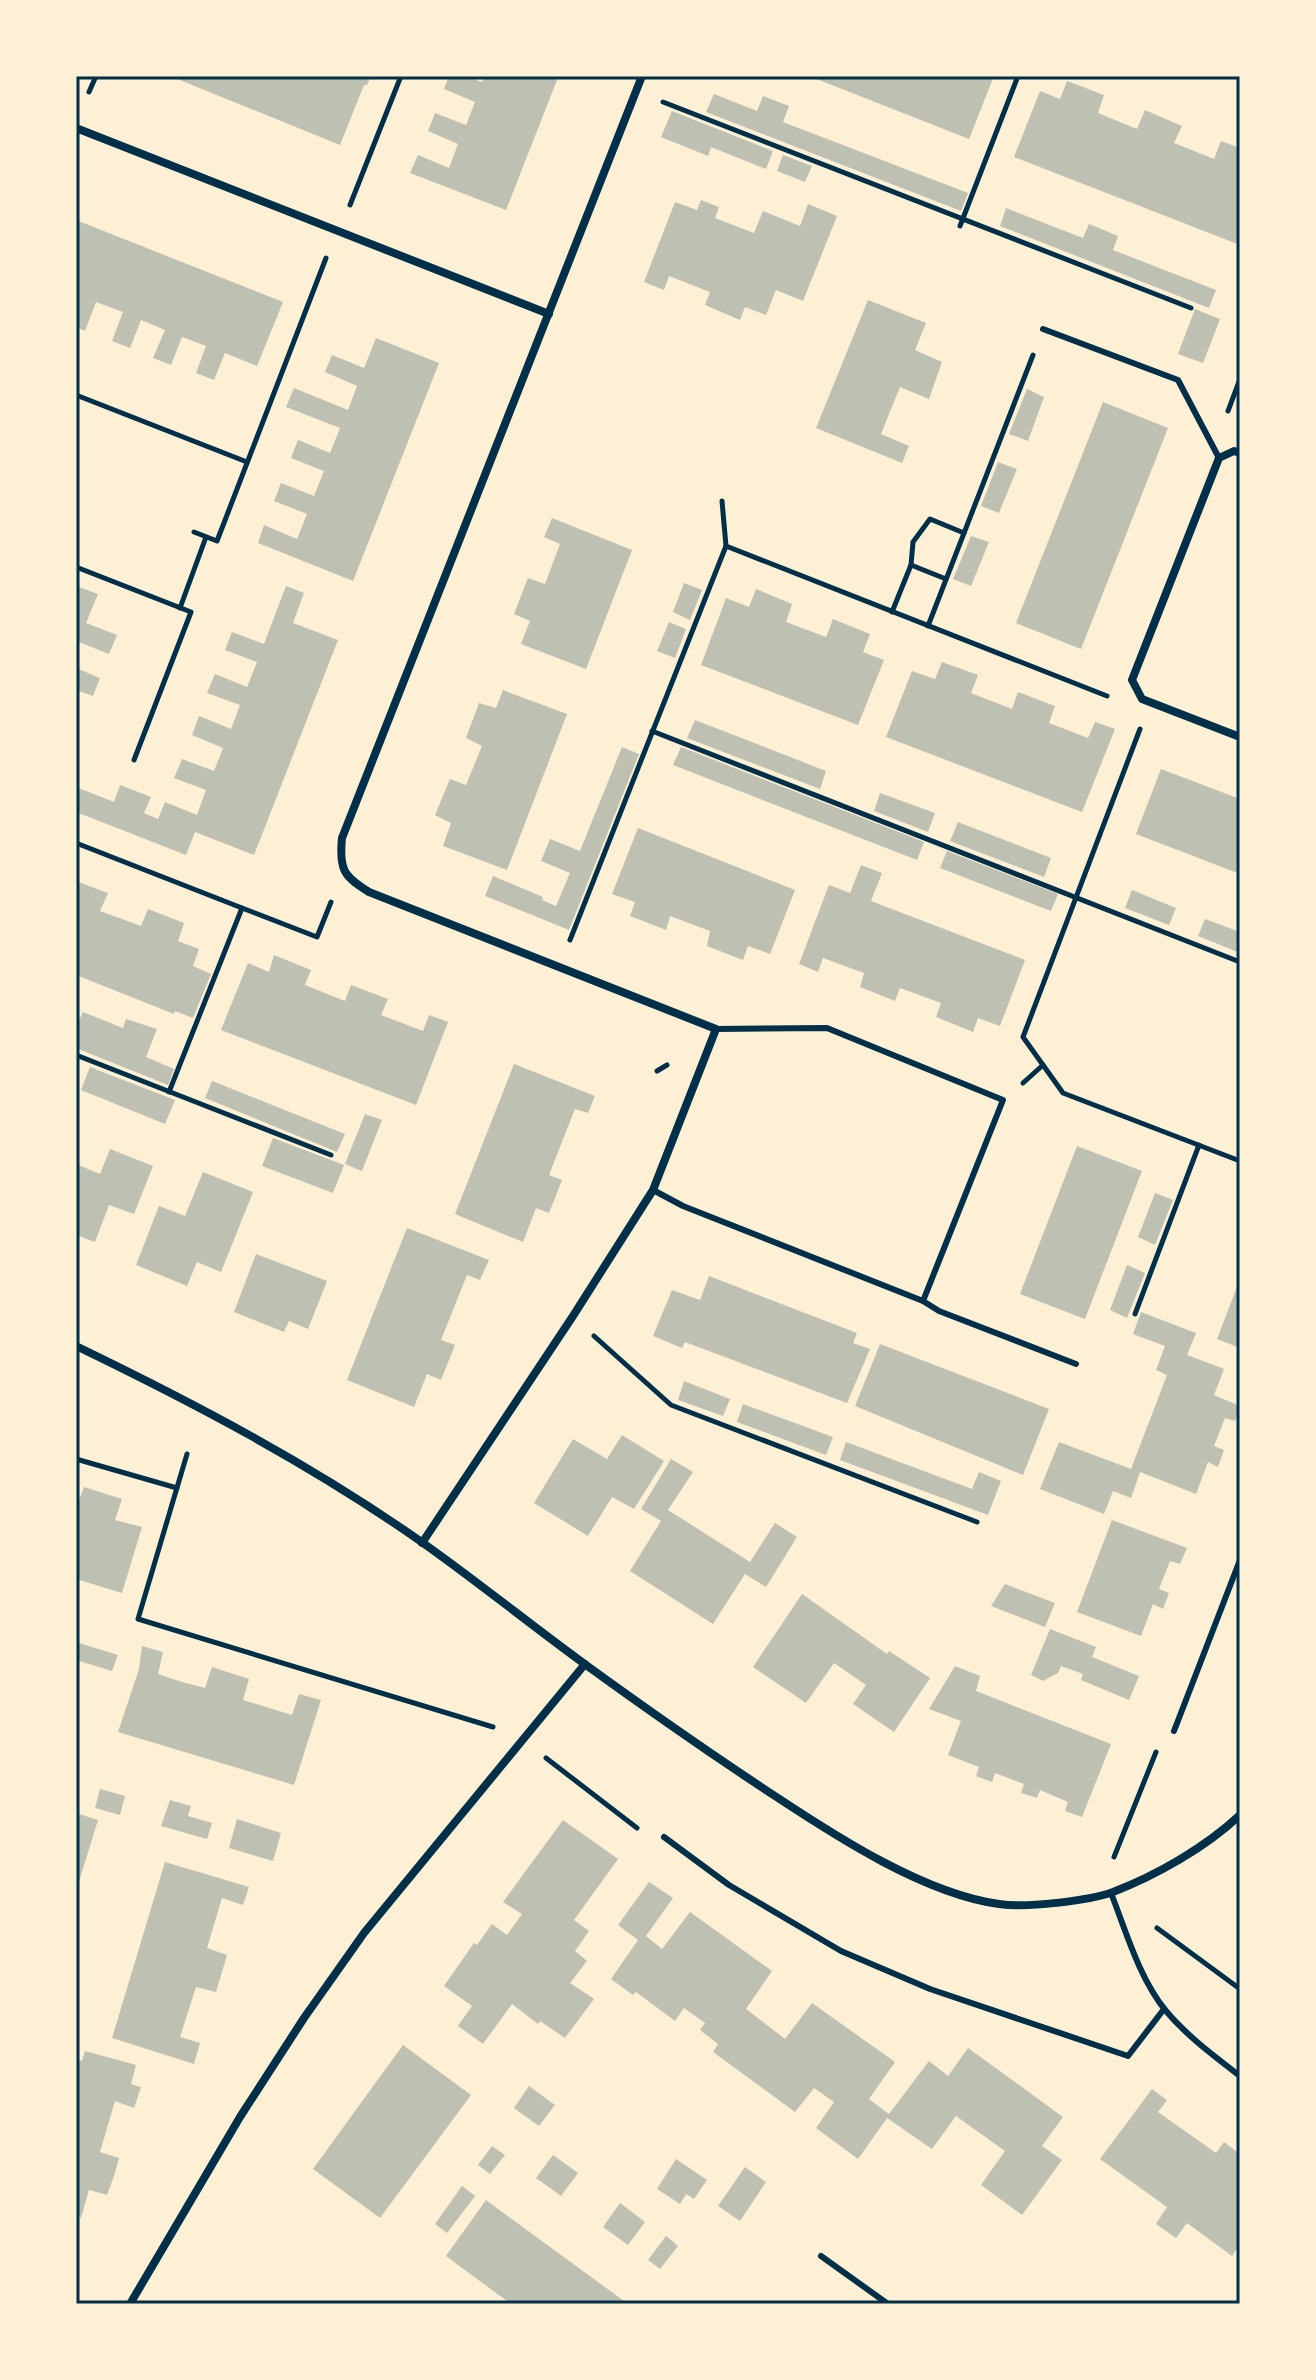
<svg xmlns="http://www.w3.org/2000/svg" width="1316" height="2380" font-family="'Noto Sans',sans-serif">
<style>
.building{fill:#bec0b2}
.lines{fill:none;stroke-linecap:round;stroke-linejoin:round}
.path{stroke:#003049;stroke-width:5}
.service{stroke:#003049;stroke-width:6}
.minor{stroke:#003049;stroke-width:8}
.neatline{fill:none;stroke:#003049;stroke-width:3}
</style>
<rect width="100%" height="100%" fill="#fdf0d5"/>
<!-- building -->
<g class="building">
<polygon points="170,76 371,76 367,85 364,85 340,145"/>
<polygon points="449,76 465,76 482,82 485,76 547,76 557,80 506,210 410,173 418,155 449,168 458,144 428,131 435,113 466,125 475,102 444,89"/>
<polygon points="809,76 994,76 969,139"/>
<polygon points="1067,81 1104,95 1098,113 1137,129 1145,110 1182,126 1174,143 1214,159 1221,141 1240,148 1240,245 1014,157 1040,91 1060,99"/>
<polygon points="714,94 757,111 763,96 789,106 783,122 968,193 961,211 706,112"/>
<polygon points="672,111 773,151 766,169 711,147 708,156 661,137"/>
<polygon points="783,155 812,166 805,182 777,171"/>
<polygon points="701,200 719,207 715,218 754,233 763,211 800,226 808,204 837,216 803,301 776,290 766,315 745,307 740,320 705,305 710,292 669,276 664,290 644,282 675,202 697,210"/>
<polygon points="1006,208 1083,238 1089,224 1118,236 1113,250 1216,290 1209,308 1000,226"/>
<polygon points="76,220 283,302 257,366 225,353 214,380 196,373 206,346 182,337 171,365 153,358 165,330 141,320 130,348 112,341 123,312 96,302 85,331 76,327 76,304 79,295 76,294"/>
<polygon points="868,300 926,323 915,350 942,362 929,399 900,387 891,409 881,434 909,446 902,463 816,428"/>
<polygon points="1195,309 1220,319 1203,363 1178,354"/>
<polygon points="376,338 439,363 353,581 258,543 264,525 297,539 307,514 274,501 281,483 314,496 324,471 291,458 298,440 330,453 340,428 286,407 294,388 348,410 357,386 325,372 332,355 364,368"/>
<polygon points="1027,389 1044,397 1028,441 1009,434"/>
<polygon points="1103,402 1168,428 1081,649 1016,623"/>
<polygon points="998,462 1017,469 999,513 981,506"/>
<polygon points="552,518 632,550 586,669 521,644 530,621 514,614 528,578 545,584 560,544 544,537"/>
<polygon points="971,536 989,542 971,586 953,579"/>
<polygon points="684,583 702,590 690,620 673,612"/>
<polygon points="76,586 98,594 86,623 117,635 109,654 79,642 76,649"/>
<polygon points="286,586 304,593 293,623 338,640 254,855 195,832 186,855 76,812 76,787 114,802 120,785 151,797 144,813 158,819 165,802 197,815 206,790 174,778 182,759 214,771 223,748 192,735 199,716 231,729 240,705 207,693 215,674 247,687 257,662 225,650 232,632 264,644"/>
<polygon points="756,589 792,604 786,622 826,637 833,619 870,634 863,652 884,660 858,725 701,665 726,598 749,607"/>
<polygon points="669,622 686,629 675,658 657,651"/>
<polygon points="942,662 978,675 971,693 1012,709 1018,692 1055,706 1049,723 1088,738 1095,722 1115,729 1082,812 886,737 912,671 935,679"/>
<polygon points="76,668 100,678 93,696 76,690"/>
<polygon points="503,690 567,714 507,870 443,846 451,823 435,815 450,779 466,785 482,746 466,738 479,703 496,708"/>
<polygon points="695,720 826,771 820,789 687,738"/>
<polygon points="622,747 639,754 569,930 485,896 493,876 543,897 542,900 556,906 570,873 541,861 550,839 580,851"/>
<polygon points="681,747 896,831 924,842 917,860 673,765"/>
<polygon points="1161,769 1240,799 1240,874 1136,834"/>
<polygon points="880,793 935,813 928,832 874,811"/>
<polygon points="958,822 1051,858 1044,877 950,841"/>
<polygon points="638,828 795,890 770,954 748,946 743,960 707,946 710,931 670,916 666,930 630,916 635,902 612,894"/>
<polygon points="947,851 1058,894 1051,911 940,868"/>
<polygon points="861,865 882,873 871,901 1025,960 1000,1026 978,1018 973,1032 936,1017 941,1003 900,988 895,1001 860,987 864,973 823,958 818,972 799,964 829,885 850,893"/>
<polygon points="76,881 108,893 100,911 141,926 148,909 184,923 178,941 199,949 193,966 211,974 193,1018 175,1011 174,1014 76,975"/>
<polygon points="1132,890 1176,908 1169,925 1125,908"/>
<polygon points="1205,919 1240,932 1240,953 1198,936"/>
<polygon points="274,955 311,970 305,985 345,1001 351,985 388,999 381,1015 423,1031 429,1015 448,1022 416,1105 221,1030 248,963 269,972"/>
<polygon points="83,1012 123,1028 126,1019 157,1029 146,1057 174,1069 168,1085 76,1048 76,1027"/>
<polygon points="514,1064 595,1096 588,1113 575,1109 549,1175 562,1180 549,1213 536,1208 523,1242 455,1214"/>
<polygon points="90,1067 175,1100 165,1124 81,1090"/>
<polygon points="212,1081 345,1134 337,1152 205,1098"/>
<polygon points="365,1114 382,1120 362,1171 345,1164"/>
<polygon points="273,1138 344,1165 333,1193 262,1166"/>
<polygon points="1077,1146 1142,1171 1085,1319 1020,1294"/>
<polygon points="110,1149 153,1166 134,1214 109,1205 95,1242 76,1235 76,1164 100,1174"/>
<polygon points="203,1172 253,1192 221,1272 197,1262 187,1286 136,1265 159,1206 185,1216"/>
<polygon points="1155,1193 1173,1200 1155,1245 1138,1237"/>
<polygon points="407,1228 489,1260 480,1280 467,1275 441,1340 455,1345 441,1380 427,1374 414,1407 347,1380"/>
<polygon points="256,1254 327,1281 308,1329 289,1321 284,1332 234,1312"/>
<polygon points="1127,1265 1145,1273 1127,1318 1110,1310"/>
<polygon points="709,1276 857,1333 853,1343 870,1349 847,1403 685,1342 682,1348 653,1336 672,1290 700,1300"/>
<polygon points="1240,1279 1240,1348 1217,1339"/>
<polygon points="1141,1312 1196,1333 1187,1355 1224,1369 1214,1395 1240,1406 1240,1410 1235,1421 1225,1418 1214,1446 1224,1450 1218,1467 1208,1462 1196,1494 1140,1472 1131,1498 1113,1491 1104,1514 1040,1489 1059,1442 1131,1469 1167,1375 1156,1370 1165,1346 1133,1334"/>
<polygon points="880,1344 1049,1409 1023,1475 855,1406"/>
<polygon points="684,1381 730,1399 723,1416 678,1400"/>
<polygon points="743,1404 833,1437 826,1455 737,1422"/>
<polygon points="622,1435 664,1461 634,1509 612,1497 588,1536 534,1503 573,1439 607,1459"/>
<polygon points="846,1442 972,1489 979,1472 1001,1481 988,1515 840,1460"/>
<polygon points="671,1459 693,1472 668,1510 750,1562 775,1523 797,1537 766,1587 745,1574 713,1624 630,1571 661,1521 641,1509"/>
<polygon points="84,1487 122,1499 115,1520 142,1527 122,1593 76,1579 76,1508"/>
<polygon points="1112,1520 1187,1548 1180,1564 1170,1561 1159,1589 1169,1593 1163,1609 1153,1604 1141,1636 1077,1612"/>
<polygon points="1005,1584 1055,1603 1045,1627 991,1606"/>
<polygon points="802,1594 887,1654 889,1651 930,1678 894,1732 853,1704 866,1685 834,1663 806,1703 753,1667"/>
<polygon points="1050,1629 1096,1647 1092,1657 1139,1676 1129,1700 1081,1680 1083,1674 1061,1666 1058,1673 1043,1681 1031,1675"/>
<polygon points="76,1642 118,1655 112,1671 76,1660"/>
<polygon points="142,1646 163,1652 158,1674 182,1682 205,1688 212,1667 249,1679 243,1700 292,1715 299,1694 321,1700 294,1785 118,1732 139,1669"/>
<polygon points="955,1666 980,1676 976,1691 1111,1744 1082,1817 1065,1811 1068,1802 1040,1790 1037,1798 1021,1793 1024,1784 995,1773 992,1782 976,1776 979,1767 948,1755 961,1721 929,1709"/>
<polygon points="100,1789 125,1796 120,1815 95,1808"/>
<polygon points="170,1800 191,1806 188,1816 212,1823 207,1839 161,1826"/>
<polygon points="79,1814 98,1820 77,1888 76,1824"/>
<polygon points="237,1819 281,1833 273,1861 229,1848"/>
<polygon points="563,1820 618,1859 574,1920 589,1931 575,1951 587,1961 570,1983 594,1999 565,2038 540,2021 538,2024 512,2004 483,2044 458,2026 472,2006 444,1986 474,1943 477,1945 492,1924 507,1935 522,1914 503,1902"/>
<polygon points="165,1862 249,1887 243,1905 222,1898 207,1948 227,1955 216,1992 196,1987 180,2037 200,2043 194,2064 112,2038"/>
<polygon points="649,1882 673,1898 646,1936 662,1949 690,1912 772,1971 746,2009 785,2039 812,2003 895,2062 869,2099 889,2114 929,2061 948,2076 968,2048 1063,2117 1042,2146 1062,2160 1022,2215 981,2185 1005,2151 956,2116 932,2149 887,2118 858,2159 816,2128 834,2102 814,2088 795,2112 713,2052 718,2044 700,2030 705,2023 684,2008 675,2021 636,1992 633,1995 611,1979 638,1940 618,1925"/>
<polygon points="403,2045 471,2095 380,2218 313,2169"/>
<polygon points="85,2051 136,2065 131,2084 141,2087 134,2108 115,2101 100,2152 119,2158 114,2176 107,2195 89,2190 81,2218 76,2216 76,2059 82,2061"/>
<polygon points="529,2086 555,2105 539,2126 514,2108"/>
<polygon points="1152,2089 1167,2100 1158,2112 1216,2153 1224,2142 1240,2154 1240,2244 1232,2256 1187,2223 1176,2238 1156,2224 1167,2207 1100,2159"/>
<polygon points="492,2146 505,2155 490,2174 478,2165"/>
<polygon points="553,2155 578,2173 561,2196 536,2178"/>
<polygon points="676,2159 707,2180 694,2199 686,2194 680,2204 657,2189"/>
<polygon points="745,2167 766,2182 740,2221 718,2206"/>
<polygon points="462,2186 475,2196 447,2233 435,2224"/>
<polygon points="486,2200 520,2225 628,2304 511,2304 446,2256"/>
<polygon points="620,2203 645,2222 628,2245 603,2227"/>
<polygon points="666,2236 678,2246 660,2269 648,2260"/>
</g>
<g class="lines">
<!-- path -->
<g class="path">
<polyline points="89,92 96,76"/>
<polyline points="663,102 1191,308"/>
<polyline points="350,205 401,76"/>
<polyline points="960,226 1018,76"/>
<polyline points="76,395 247,462"/>
<polyline points="1228,411 1240,379"/>
<polyline points="722,501 726,546 1107,696"/>
<polyline points="194,532 217,541 326,258"/>
<polyline points="911,565 913,542 930,519 964,533"/>
<polyline points="76,567 191,612 134,760"/>
<polyline points="180,608 206,537"/>
<polyline points="892,612 911,565 946,579"/>
<polyline points="928,626 1033,355"/>
<polyline points="1140,729 1023,1037 1063,1093 1240,1161"/>
<polyline points="652,731 1240,962"/>
<polyline points="76,843 242,908"/>
<polyline points="570,940 726,546"/>
<polyline points="76,1055 331,1155"/>
<polyline points="657,1071 667,1065"/>
<polyline points="1023,1083 1043,1065"/>
<polyline points="169,1092 242,908 317,937 331,902"/>
<polyline points="1135,1314 1199,1145"/>
<polyline points="594,1336 671,1405 977,1522"/>
<polyline points="187,1454 138,1619 493,1727"/>
<polyline points="76,1459 177,1488"/>
<polyline points="546,1758 637,1828"/>
<polyline points="1114,1857 1156,1752"/>
<polyline points="1157,1928 1240,1989"/>
</g>
<!-- service -->
<g class="service">
<polyline points="1043,329 1178,380 1219,458"/>
<polyline points="716,1029 827,1028 1003,1100 923,1301"/>
<polyline points="653,1190 683,1206 923,1301 939,1311 1076,1364"/>
<polyline points="1174,1731 1240,1560"/>
<polyline points="664,1837 729,1885 841,1951 930,1989 1128,2056 1164,2009"/>
<path d="M1111,1893c15,38 28,85 55,118 21,25 48,45 74,65"/>
<polyline points="821,2256 888,2304"/>
</g>
<!-- minor -->
<g class="minor">
<polyline points="76,128 549,314"/>
<polyline points="1240,453 1234,451 1219,458 1132,680 1142,699 1240,737"/>
<path d="M76,1346c120,58 238,120 347,197 55,39 108,82 163,122 62,45 125,89 189,131 62,41 150,98 224,108 27,4 89,-3 114,-12 44,-17 93,-45 127,-77"/>
<path d="M422,1543l151,-227 80,-126 63,-161 -347,-137c-26,-16 -30,-23 -27,-54l300,-762"/>
<polyline points="130,2304 240,2117 304,2018 364,1933 585,1664"/>
</g>
</g>
<!-- border -->
<rect width="1316" height="2380" fill="none" stroke="#fdf0d5" stroke-width="156"/>
<rect x="78" y="78" width="1160" height="2224" class="neatline"/>
</svg>
